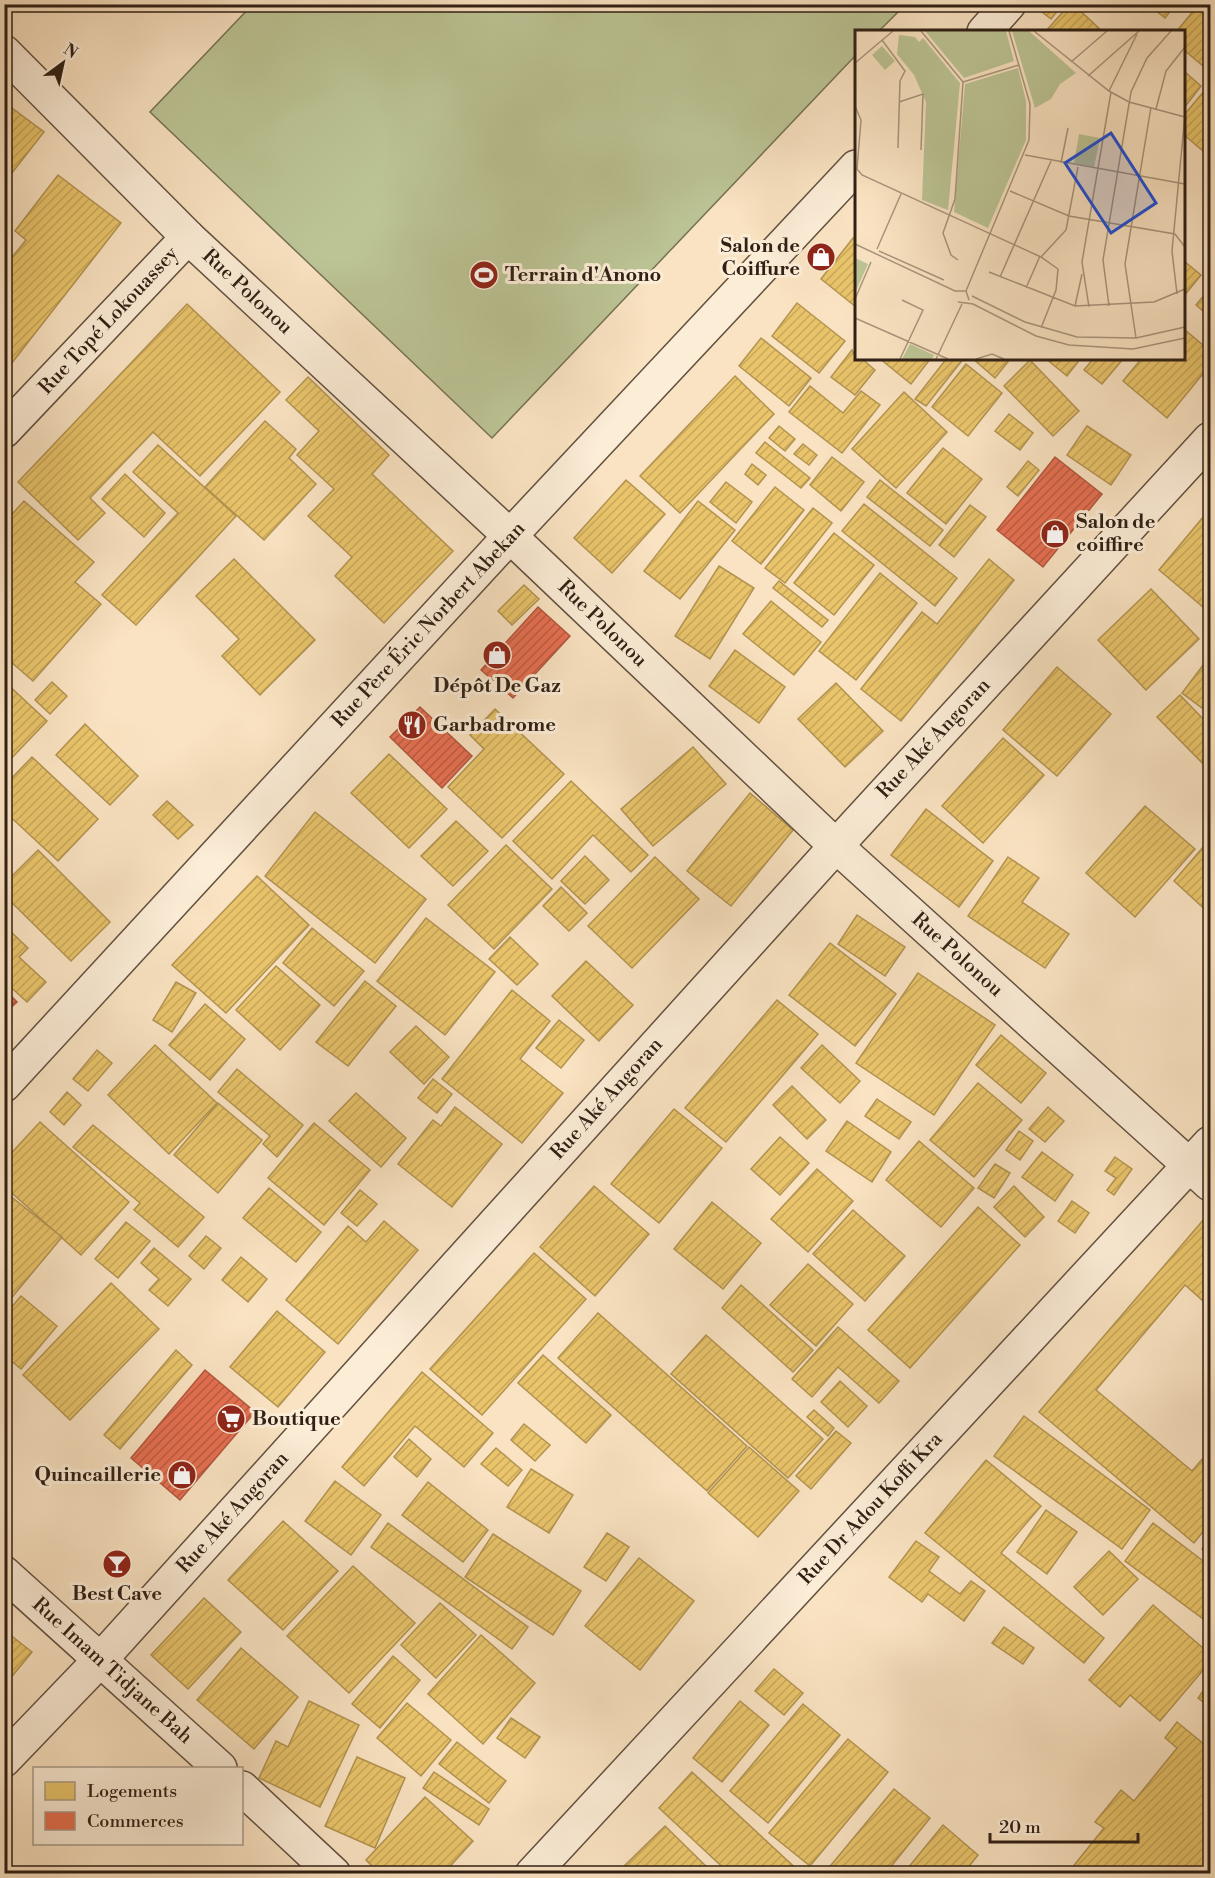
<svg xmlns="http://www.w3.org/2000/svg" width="1215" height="1878" font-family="'Libre Bodoni',serif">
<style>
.green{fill:#bcc495;stroke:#767255;stroke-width:1.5}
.homes{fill:url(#homes-hatch);stroke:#b29350;stroke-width:1.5}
.shops{fill:url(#shops-hatch);stroke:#b0573f;stroke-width:1.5}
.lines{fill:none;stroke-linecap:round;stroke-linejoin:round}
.minor-casing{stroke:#625140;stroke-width:36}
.minor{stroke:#fcedd7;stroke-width:33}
.labels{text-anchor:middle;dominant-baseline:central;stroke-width:6;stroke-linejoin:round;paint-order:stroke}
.poi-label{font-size:20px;font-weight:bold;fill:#302015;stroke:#fcedd7;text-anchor:start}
.street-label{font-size:20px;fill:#302015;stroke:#fcedd7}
.inset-road{fill:none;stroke:#a9957d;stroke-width:1.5}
.view{fill:#1d4ed8;fill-opacity:0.15;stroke:#1d4ed8;stroke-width:3}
.inset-edge{fill:none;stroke:#302015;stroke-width:3}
</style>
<defs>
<pattern id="homes-hatch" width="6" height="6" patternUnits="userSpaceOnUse" patternTransform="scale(1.5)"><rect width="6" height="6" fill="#e9c46a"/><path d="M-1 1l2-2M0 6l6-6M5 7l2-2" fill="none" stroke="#c8a85b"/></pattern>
<pattern id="shops-hatch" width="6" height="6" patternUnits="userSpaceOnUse" patternTransform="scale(1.5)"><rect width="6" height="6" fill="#e76f51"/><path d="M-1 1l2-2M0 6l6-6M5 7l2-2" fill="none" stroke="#bc5b42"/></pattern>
</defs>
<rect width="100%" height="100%" fill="#fae3c2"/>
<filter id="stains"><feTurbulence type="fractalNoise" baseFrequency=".00333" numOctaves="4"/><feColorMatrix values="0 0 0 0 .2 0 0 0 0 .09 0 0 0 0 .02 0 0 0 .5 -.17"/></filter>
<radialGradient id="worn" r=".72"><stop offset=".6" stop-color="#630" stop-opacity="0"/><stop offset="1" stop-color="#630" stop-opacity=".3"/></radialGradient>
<!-- green -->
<polygon class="green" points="253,4 905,4 905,5 879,31 856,32 856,55 492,438 150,112"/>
<!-- homes -->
<g class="homes">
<polygon points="1040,4 1063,4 1051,19 1037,8"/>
<polygon points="1070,4 1073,4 1103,32 1045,32"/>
<polygon points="1152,4 1176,4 1165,18 1150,6"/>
<polygon points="1199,4 1210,4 1210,72 1184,50 1184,32 1176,32"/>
<polygon points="1184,71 1201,86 1184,108"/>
<polygon points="1210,84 1210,157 1184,135 1184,115"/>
<polygon points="4,102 44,132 4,183"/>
<polygon points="58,175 121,223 4,373 4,267 26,240 15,231"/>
<polygon points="853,238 856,240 856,307 821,279"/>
<polygon points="1184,261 1201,275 1184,296"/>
<polygon points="1210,288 1210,317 1196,305"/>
<polygon points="797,303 845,341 819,373 772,336"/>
<polygon points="187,304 280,392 200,476 153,432 90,498 105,513 78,540 18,482"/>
<polygon points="1184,329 1210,351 1210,365 1167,418 1123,381 1142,358 1184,358"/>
<polygon points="761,338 811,378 789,406 739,366"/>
<polygon points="852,350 856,358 861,358 875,370 855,395 831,377"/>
<polygon points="879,358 931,358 911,384"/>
<polygon points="947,358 964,358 926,406 915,399"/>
<polygon points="972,358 1011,358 995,378"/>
<polygon points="1045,358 1081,358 1067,376"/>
<polygon points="1094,358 1122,358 1123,359 1102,384 1084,370"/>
<polygon points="1030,360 1079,411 1053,436 1004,386"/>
<polygon points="966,364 1002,393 968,436 932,407"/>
<polygon points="735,376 774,414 680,513 640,476"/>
<polygon points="308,377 389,455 372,474 453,551 384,623 335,576 352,557 308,516 334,489 297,455 319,431 286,400"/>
<polygon points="810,386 843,413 861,391 880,405 842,453 789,412"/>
<polygon points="904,392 947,432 896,488 852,449"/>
<polygon points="1009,414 1033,433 1020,450 995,431"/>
<polygon points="265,421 296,449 289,458 316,484 264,540 205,487"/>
<polygon points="779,426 795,439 785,451 769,438"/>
<polygon points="1087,426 1131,455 1111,485 1067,455"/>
<polygon points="765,442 810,478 801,488 756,453"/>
<polygon points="803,444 817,455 809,465 794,454"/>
<polygon points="158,445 236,516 136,625 102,595 178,513 133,472"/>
<polygon points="943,448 982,479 946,524 907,493"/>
<polygon points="832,457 864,482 841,511 810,485"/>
<polygon points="1028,461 1039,470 1018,496 1007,487"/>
<polygon points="752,464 766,475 758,485 745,474"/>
<polygon points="125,474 165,513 144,537 102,499"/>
<polygon points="626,480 665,514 612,573 574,538"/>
<polygon points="880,480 943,530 930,546 867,497"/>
<polygon points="726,482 752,502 736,523 710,502"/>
<polygon points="775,487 804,510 761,564 732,541"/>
<polygon points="24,501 94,562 75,582 101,604 33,681 4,656 4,523"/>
<polygon points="698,501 735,530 680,599 644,571"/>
<polygon points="864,504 957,578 935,606 842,531"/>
<polygon points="970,505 986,517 954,557 939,545"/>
<polygon points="813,508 832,523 785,583 765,568"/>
<polygon points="1204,516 1210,521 1210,613 1159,570"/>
<polygon points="834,533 874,565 834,615 794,583"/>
<polygon points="234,559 315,640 260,695 222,656 239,639 196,596"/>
<polygon points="989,559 1014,580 901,721 861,689 922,612 937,624"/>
<polygon points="719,566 754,588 710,659 675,636"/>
<polygon points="880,573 917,603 856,680 819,651"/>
<polygon points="779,581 828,620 822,627 773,588"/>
<polygon points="524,585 539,599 512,625 498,611"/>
<polygon points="1151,589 1199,639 1146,690 1098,640"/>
<polygon points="771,601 821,642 794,675 743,634"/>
<polygon points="735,650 785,687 759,723 709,686"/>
<polygon points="1210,656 1210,714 1182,693"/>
<polygon points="1057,667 1111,714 1057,776 1003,730"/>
<polygon points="4,681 47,721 4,766"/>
<polygon points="52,682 67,696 50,714 35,700"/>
<polygon points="836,683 883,731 845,767 798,719"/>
<polygon points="1180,695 1210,726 1210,771 1157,717"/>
<polygon points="495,709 564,774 502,838 448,787 484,749 470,735"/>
<polygon points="85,724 138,776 110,805 56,755"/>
<polygon points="1003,738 1044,775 983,843 942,806"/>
<polygon points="693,747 726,784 653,846 621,809"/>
<polygon points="389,754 447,809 409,848 351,793"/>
<polygon points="32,757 98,819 58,861 4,811 4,786"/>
<polygon points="571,781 648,855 631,872 593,835 552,879 513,841"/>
<polygon points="750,793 793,830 731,906 687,871"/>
<polygon points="167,801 193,825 178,839 153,815"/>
<polygon points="1145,806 1195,849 1135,917 1086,873"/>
<polygon points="926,809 993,861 959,907 891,855"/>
<polygon points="315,812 426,899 375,963 265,876"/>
<polygon points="456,821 488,851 453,886 421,856"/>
<polygon points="1210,839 1210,914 1174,881"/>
<polygon points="506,845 552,889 494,949 448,905"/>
<polygon points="38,850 110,922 71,961 4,895 4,884"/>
<polygon points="585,856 609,880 585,904 561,881"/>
<polygon points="655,857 699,899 632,968 588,926"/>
<polygon points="1008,857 1039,878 1022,902 1069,934 1045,968 968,916"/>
<polygon points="257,876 309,925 226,1013 172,965"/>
<polygon points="561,887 587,913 569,931 543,906"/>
<polygon points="857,915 905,947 885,976 838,944"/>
<polygon points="426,918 495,972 445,1035 377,981"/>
<polygon points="312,928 364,971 334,1006 283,963"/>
<polygon points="10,931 28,948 19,957 46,982 27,1002 4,981 4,937"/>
<polygon points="510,937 538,964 517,985 489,959"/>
<polygon points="830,943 896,994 855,1046 789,995"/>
<polygon points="586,961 633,1005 599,1041 552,996"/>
<polygon points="276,966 320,1005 280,1050 236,1010"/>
<polygon points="918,973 995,1025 934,1115 856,1063"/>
<polygon points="365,981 396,1006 348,1066 316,1042"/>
<polygon points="176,982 196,993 172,1032 153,1020"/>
<polygon points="512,990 550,1021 520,1059 563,1093 522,1143 442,1079"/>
<polygon points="777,1000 818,1034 726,1142 685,1108"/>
<polygon points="205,1004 245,1039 210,1080 169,1045"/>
<polygon points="559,1020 584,1040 561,1068 536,1048"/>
<polygon points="416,1026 449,1057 424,1084 390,1052"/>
<polygon points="1001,1035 1046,1073 1021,1103 976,1065"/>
<polygon points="155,1045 217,1103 169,1154 108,1095"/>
<polygon points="822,1045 860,1081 840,1103 801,1068"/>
<polygon points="97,1050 112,1063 88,1091 73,1079"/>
<polygon points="237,1069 303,1125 277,1157 263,1144 270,1136 218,1092"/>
<polygon points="433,1079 452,1094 437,1113 418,1098"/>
<polygon points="978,1083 1022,1120 974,1177 930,1140"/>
<polygon points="792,1086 826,1120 807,1139 773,1105"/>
<polygon points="67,1092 81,1105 64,1125 50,1112"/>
<polygon points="356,1093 406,1138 381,1167 329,1121"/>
<polygon points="877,1099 911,1122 899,1139 865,1116"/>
<polygon points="218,1103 262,1140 218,1193 174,1155"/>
<polygon points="455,1107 502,1144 452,1207 398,1164 433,1120 441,1126"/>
<polygon points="1048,1107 1064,1121 1045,1142 1029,1129"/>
<polygon points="674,1109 722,1148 659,1223 611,1184"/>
<polygon points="847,1121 891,1152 872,1182 826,1151"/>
<polygon points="40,1122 129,1202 81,1255 4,1186 4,1161"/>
<polygon points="314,1123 370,1170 324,1225 268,1178"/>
<polygon points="93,1125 204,1217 178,1247 134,1210 140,1203 73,1147"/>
<polygon points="1019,1131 1033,1141 1020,1160 1006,1150"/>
<polygon points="780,1137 809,1163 780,1195 751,1169"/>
<polygon points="919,1141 974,1188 941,1227 886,1180"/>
<polygon points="1042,1152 1073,1175 1055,1201 1022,1177"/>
<polygon points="1115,1157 1132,1169 1114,1195 1107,1190 1116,1178 1105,1171"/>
<polygon points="995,1164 1010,1173 994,1198 978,1188"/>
<polygon points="817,1169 853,1201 808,1252 771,1219"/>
<polygon points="594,1186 649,1234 595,1296 540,1247"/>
<polygon points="1014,1186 1044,1217 1025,1237 994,1207"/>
<polygon points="269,1188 321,1232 296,1262 243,1218"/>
<polygon points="360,1190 377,1204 357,1226 341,1213"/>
<polygon points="4,1191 62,1237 4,1307"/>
<polygon points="1072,1201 1089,1213 1075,1233 1058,1221"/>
<polygon points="712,1202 761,1243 723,1289 674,1249"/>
<polygon points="978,1207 1020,1245 910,1368 868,1330"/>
<polygon points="853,1210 905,1256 865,1301 813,1254"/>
<polygon points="1204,1219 1210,1225 1210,1307 1185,1285 1096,1390 1192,1471 1210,1450 1210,1523 1194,1543 1039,1412"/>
<polygon points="384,1221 418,1250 338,1344 286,1300 348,1226 366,1242"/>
<polygon points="126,1222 150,1241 118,1278 95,1259"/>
<polygon points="206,1236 221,1248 204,1269 189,1256"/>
<polygon points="154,1248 191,1279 168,1306 149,1290 159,1279 141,1263"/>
<polygon points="534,1253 586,1299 482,1415 430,1369"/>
<polygon points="241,1257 267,1279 248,1302 222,1280"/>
<polygon points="808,1264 853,1304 816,1346 770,1305"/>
<polygon points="111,1283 159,1329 70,1420 23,1375"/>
<polygon points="741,1285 813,1350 793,1372 722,1308"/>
<polygon points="21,1296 57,1326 21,1369 4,1355 4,1316"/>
<polygon points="277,1311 325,1352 278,1407 230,1367"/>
<polygon points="598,1313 747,1446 707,1491 558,1358"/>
<polygon points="838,1327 899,1381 879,1403 838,1367 812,1397 792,1379"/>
<polygon points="706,1335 823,1439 788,1478 671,1374"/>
<polygon points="176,1350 192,1365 120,1449 104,1435"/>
<polygon points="543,1355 611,1415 586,1443 518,1383"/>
<polygon points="422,1372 493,1433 464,1467 415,1426 364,1486 342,1467"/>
<polygon points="840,1381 867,1406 848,1427 821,1402"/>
<polygon points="814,1410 834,1428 828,1436 807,1417"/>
<polygon points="1024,1416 1150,1510 1122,1549 994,1456"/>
<polygon points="524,1424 550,1445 535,1461 511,1440"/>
<polygon points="836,1431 851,1443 811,1489 796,1476"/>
<polygon points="409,1439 431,1459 417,1477 394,1457"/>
<polygon points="749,1447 799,1491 758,1537 708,1493"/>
<polygon points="496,1448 522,1470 508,1486 481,1464"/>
<polygon points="986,1460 1041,1506 1001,1553 1104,1638 1084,1663 925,1533"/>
<polygon points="531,1469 573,1495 549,1533 507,1507"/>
<polygon points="335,1481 381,1515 351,1555 305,1521"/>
<polygon points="428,1482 488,1530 463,1562 402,1515"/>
<polygon points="1046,1510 1077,1532 1047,1574 1017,1552"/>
<polygon points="283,1521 338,1571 283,1630 228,1580"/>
<polygon points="388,1523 528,1627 512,1649 371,1547"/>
<polygon points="1153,1523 1210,1566 1210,1624 1125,1561"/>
<polygon points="607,1533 629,1547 606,1581 584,1567"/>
<polygon points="493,1534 581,1591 553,1635 465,1577"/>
<polygon points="1210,1538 1210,1555 1202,1549"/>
<polygon points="916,1541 939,1557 929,1571 960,1594 971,1581 985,1591 964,1621 928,1594 922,1602 889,1577"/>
<polygon points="1109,1551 1138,1579 1103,1615 1074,1587"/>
<polygon points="639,1558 694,1601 640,1670 585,1626"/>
<polygon points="353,1566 415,1623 349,1693 287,1636"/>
<polygon points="204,1598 241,1632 188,1689 151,1655"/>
<polygon points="440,1603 476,1635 436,1678 401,1645"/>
<polygon points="1153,1605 1210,1654 1210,1662 1160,1721 1130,1695 1120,1707 1089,1680"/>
<polygon points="1004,1627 1034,1648 1023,1664 992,1643"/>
<polygon points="4,1630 32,1652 4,1686"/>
<polygon points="481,1635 535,1683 483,1744 428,1694"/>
<polygon points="241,1648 298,1697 254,1749 197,1700"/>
<polygon points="393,1656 420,1680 380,1728 352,1704"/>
<polygon points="774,1669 803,1693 784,1715 755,1691"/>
<polygon points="1210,1681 1210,1707 1198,1698"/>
<polygon points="309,1701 359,1725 320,1807 259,1778 276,1741 288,1747"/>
<polygon points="740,1701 769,1725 722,1782 693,1758"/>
<polygon points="407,1703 451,1740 421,1776 377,1738"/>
<polygon points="803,1704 840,1735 768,1823 730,1791"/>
<polygon points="511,1718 540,1737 525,1758 497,1738"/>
<polygon points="1177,1722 1210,1749 1210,1874 1067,1874 1104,1828 1095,1822 1121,1790 1134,1801 1177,1748 1165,1738"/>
<polygon points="848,1739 888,1772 810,1866 769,1833"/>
<polygon points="457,1742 506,1781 489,1803 439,1764"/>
<polygon points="357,1757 405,1778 375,1848 325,1826"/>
<polygon points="434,1772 489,1809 479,1825 423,1788"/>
<polygon points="692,1772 802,1874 730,1874 659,1808"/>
<polygon points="894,1789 930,1818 885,1874 831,1874 827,1870"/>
<polygon points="425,1797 473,1841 443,1874 380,1874 366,1860"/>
<polygon points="943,1825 978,1855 963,1874 903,1874"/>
<polygon points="665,1826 714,1874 616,1874"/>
</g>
<!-- shops -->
<g class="shops">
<polygon points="1055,457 1102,494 1043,567 997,530"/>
<polygon points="538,607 570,636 513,698 481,670"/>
<polygon points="420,707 472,756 442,788 390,737"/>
<polygon points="4,989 17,1002 4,1014"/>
<polygon points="205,1370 255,1412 180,1500 131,1458"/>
</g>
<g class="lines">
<!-- minor casing -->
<g class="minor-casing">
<g id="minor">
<polyline points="984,32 1009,4"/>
<polyline points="4,52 188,237 510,536 836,846 1210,1184"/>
<polyline points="4,431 188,237"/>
<polyline points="4,1085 510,536 856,167"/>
<polyline points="4,1573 220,1768"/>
<polyline points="4,1760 101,1659 836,846 1210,439"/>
<polyline points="242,1788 334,1874"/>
<polyline points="532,1874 1210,1143"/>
</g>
</g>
<!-- minor -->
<use href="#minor" class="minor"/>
</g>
<!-- icons -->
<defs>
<g id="shop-disc" transform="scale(1.5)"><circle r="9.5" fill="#8f2418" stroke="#fcedd7"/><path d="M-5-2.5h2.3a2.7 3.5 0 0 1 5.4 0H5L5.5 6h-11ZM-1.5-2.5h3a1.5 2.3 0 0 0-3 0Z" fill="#fff"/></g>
<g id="stadium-disc" transform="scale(1.5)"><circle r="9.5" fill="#8f2418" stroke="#fcedd7"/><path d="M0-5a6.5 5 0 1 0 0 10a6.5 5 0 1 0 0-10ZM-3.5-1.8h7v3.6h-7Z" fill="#fff"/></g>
<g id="restaurant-disc" transform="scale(1.5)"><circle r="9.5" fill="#8f2418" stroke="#fcedd7"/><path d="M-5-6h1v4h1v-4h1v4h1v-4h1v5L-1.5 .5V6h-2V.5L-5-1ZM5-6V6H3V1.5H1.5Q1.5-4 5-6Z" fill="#fff"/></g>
<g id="supermarket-disc" transform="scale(1.5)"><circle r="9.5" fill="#8f2418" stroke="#fcedd7"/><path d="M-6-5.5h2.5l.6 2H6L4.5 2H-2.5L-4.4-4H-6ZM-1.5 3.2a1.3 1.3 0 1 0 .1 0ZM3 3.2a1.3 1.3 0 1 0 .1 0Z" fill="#fff"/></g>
<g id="bar-disc" transform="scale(1.5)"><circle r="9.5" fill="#8f2418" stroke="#fcedd7"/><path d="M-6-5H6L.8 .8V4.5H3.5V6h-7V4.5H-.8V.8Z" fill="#fff"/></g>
</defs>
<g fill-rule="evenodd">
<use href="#shop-disc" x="821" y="257"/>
<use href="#stadium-disc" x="484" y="275"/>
<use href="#shop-disc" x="1055" y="534"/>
<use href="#shop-disc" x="497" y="655"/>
<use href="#restaurant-disc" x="412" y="725"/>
<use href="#supermarket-disc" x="231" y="1419"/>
<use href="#shop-disc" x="182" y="1475"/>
<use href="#bar-disc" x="117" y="1564"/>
</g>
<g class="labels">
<!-- poi labels -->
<g class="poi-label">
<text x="800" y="246" text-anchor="end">Salon de<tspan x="800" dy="23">Coiffure</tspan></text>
<text x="505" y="275">Terrain d'Anono</text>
<text x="1076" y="522">Salon de<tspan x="1076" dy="23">coiffire</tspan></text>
<text x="497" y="686" text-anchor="middle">Dépôt De Gaz</text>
<text x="433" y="725">Garbadrome</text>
<text x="252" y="1419">Boutique</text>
<text x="161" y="1475" text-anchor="end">Quincaillerie</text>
<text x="117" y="1594" text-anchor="middle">Best Cave</text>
</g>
<!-- street labels -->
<g class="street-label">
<text transform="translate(247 292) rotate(43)">Rue Polonou</text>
<text transform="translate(109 321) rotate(-47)">Rue Topé Lokouassey</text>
<text transform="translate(602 624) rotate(44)">Rue Polonou</text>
<text transform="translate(429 625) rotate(-47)">Rue Père Éric Norbert Abekan</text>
<text transform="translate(934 739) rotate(-47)">Rue Aké Angoran</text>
<text transform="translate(957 955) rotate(42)">Rue Polonou</text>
<text transform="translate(607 1099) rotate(-48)">Rue Aké Angoran</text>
<text transform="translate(871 1509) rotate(-47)">Rue Dr Adou Koffi Kra</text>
<text transform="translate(233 1513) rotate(-48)">Rue Aké Angoran</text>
<text transform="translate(112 1671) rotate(42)">Rue Imam Tidjane Bah</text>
</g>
</g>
<!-- overview -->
<g transform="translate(855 30)">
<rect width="330" height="330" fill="#fae3c2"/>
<path d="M70,1h81l8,30 -50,17zM44,5l16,2 4,5 4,-4 37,45 -12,127 -26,-10 4,-98 -12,-27 -17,-21zM27,16l13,15 -10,9 -13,-15zM163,38l8,33v39l-38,88 -34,-16 11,-128zM224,104l21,4 -6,29 -20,-4zM0,228l13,6 -13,29zM55,314l24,11 -2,4h-30z" fill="#bcc495"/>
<path d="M157,1h17l47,42 -16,11 -9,15 -16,9z" fill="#bcc495"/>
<path class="inset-road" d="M66,1l42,51M179,1l75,60 20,11 56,15M27,10l23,31 -5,10 -2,67M216,32l36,-31M0,33l38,-32M233,46l51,-45M108,52l56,-17M254,61l28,-57M44,72l24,-8 -2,56M0,76l6,14 -4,49 5,6 179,82 17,12 -2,21 -15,38M301,79l10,-38 19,-24M170,125l160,29M206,133l7,-35M155,161l59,25 106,18 10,13M0,214l100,47h11l3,9M22,219l24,-55M24,221l65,29M186,227l25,-27 12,-63M103,230l-7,-5 -8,-22 12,-34 8,-117M134,242l86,34 79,-4 31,-13M145,247l51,-116M171,258l14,-32M111,261l63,-151 1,-36 -21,-73M322,264l-5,-43 13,-136M117,266l53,26 52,15 59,1 49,-11M0,269l16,-37M103,272l15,2 63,32 33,9 64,4 52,-11M220,276l7,-32M254,276l-6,-46 28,-168 16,-34 24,-27M234,277l-7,-45 29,-170M0,288l93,41M281,308l-11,-74 26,-157M45,329l23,-49 -21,-10M81,329l26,-55M121,329l16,-5 12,5"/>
<path class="view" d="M256,103l45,70 -45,30 -46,-70z"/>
<rect width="330" height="330" class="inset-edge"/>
</g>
<!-- margin -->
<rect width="1215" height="1878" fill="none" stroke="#fae3c2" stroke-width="24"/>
<rect x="6" y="6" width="1203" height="1866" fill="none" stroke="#302015" stroke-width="3"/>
<rect x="12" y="12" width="1191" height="1854" fill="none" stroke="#302015" stroke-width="1.5"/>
<!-- legend -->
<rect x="33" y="1767" width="210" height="78" fill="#fcedd7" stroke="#aa9b89" stroke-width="1.5"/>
<rect x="45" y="1782" width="30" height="18" fill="#e9c46a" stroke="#aa9b89" stroke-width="1.5"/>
<text x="87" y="1797" font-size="18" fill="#302015">Logements</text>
<rect x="45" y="1812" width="30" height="18" fill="#e76f51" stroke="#aa9b89" stroke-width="1.5"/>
<text x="87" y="1827" font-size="18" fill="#302015">Commerces</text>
<!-- north arrow -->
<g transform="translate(63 63) rotate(33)" stroke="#fcedd7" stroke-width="4.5" paint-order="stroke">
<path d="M0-4.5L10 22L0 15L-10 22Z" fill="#302015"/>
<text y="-9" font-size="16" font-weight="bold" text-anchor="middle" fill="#302015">N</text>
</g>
<!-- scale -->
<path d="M990 1833v9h148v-9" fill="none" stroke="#302015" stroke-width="3"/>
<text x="999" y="1833" font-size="18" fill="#302015" stroke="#fcedd7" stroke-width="4.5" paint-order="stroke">20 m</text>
<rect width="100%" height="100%" filter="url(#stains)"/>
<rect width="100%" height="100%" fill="url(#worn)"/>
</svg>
